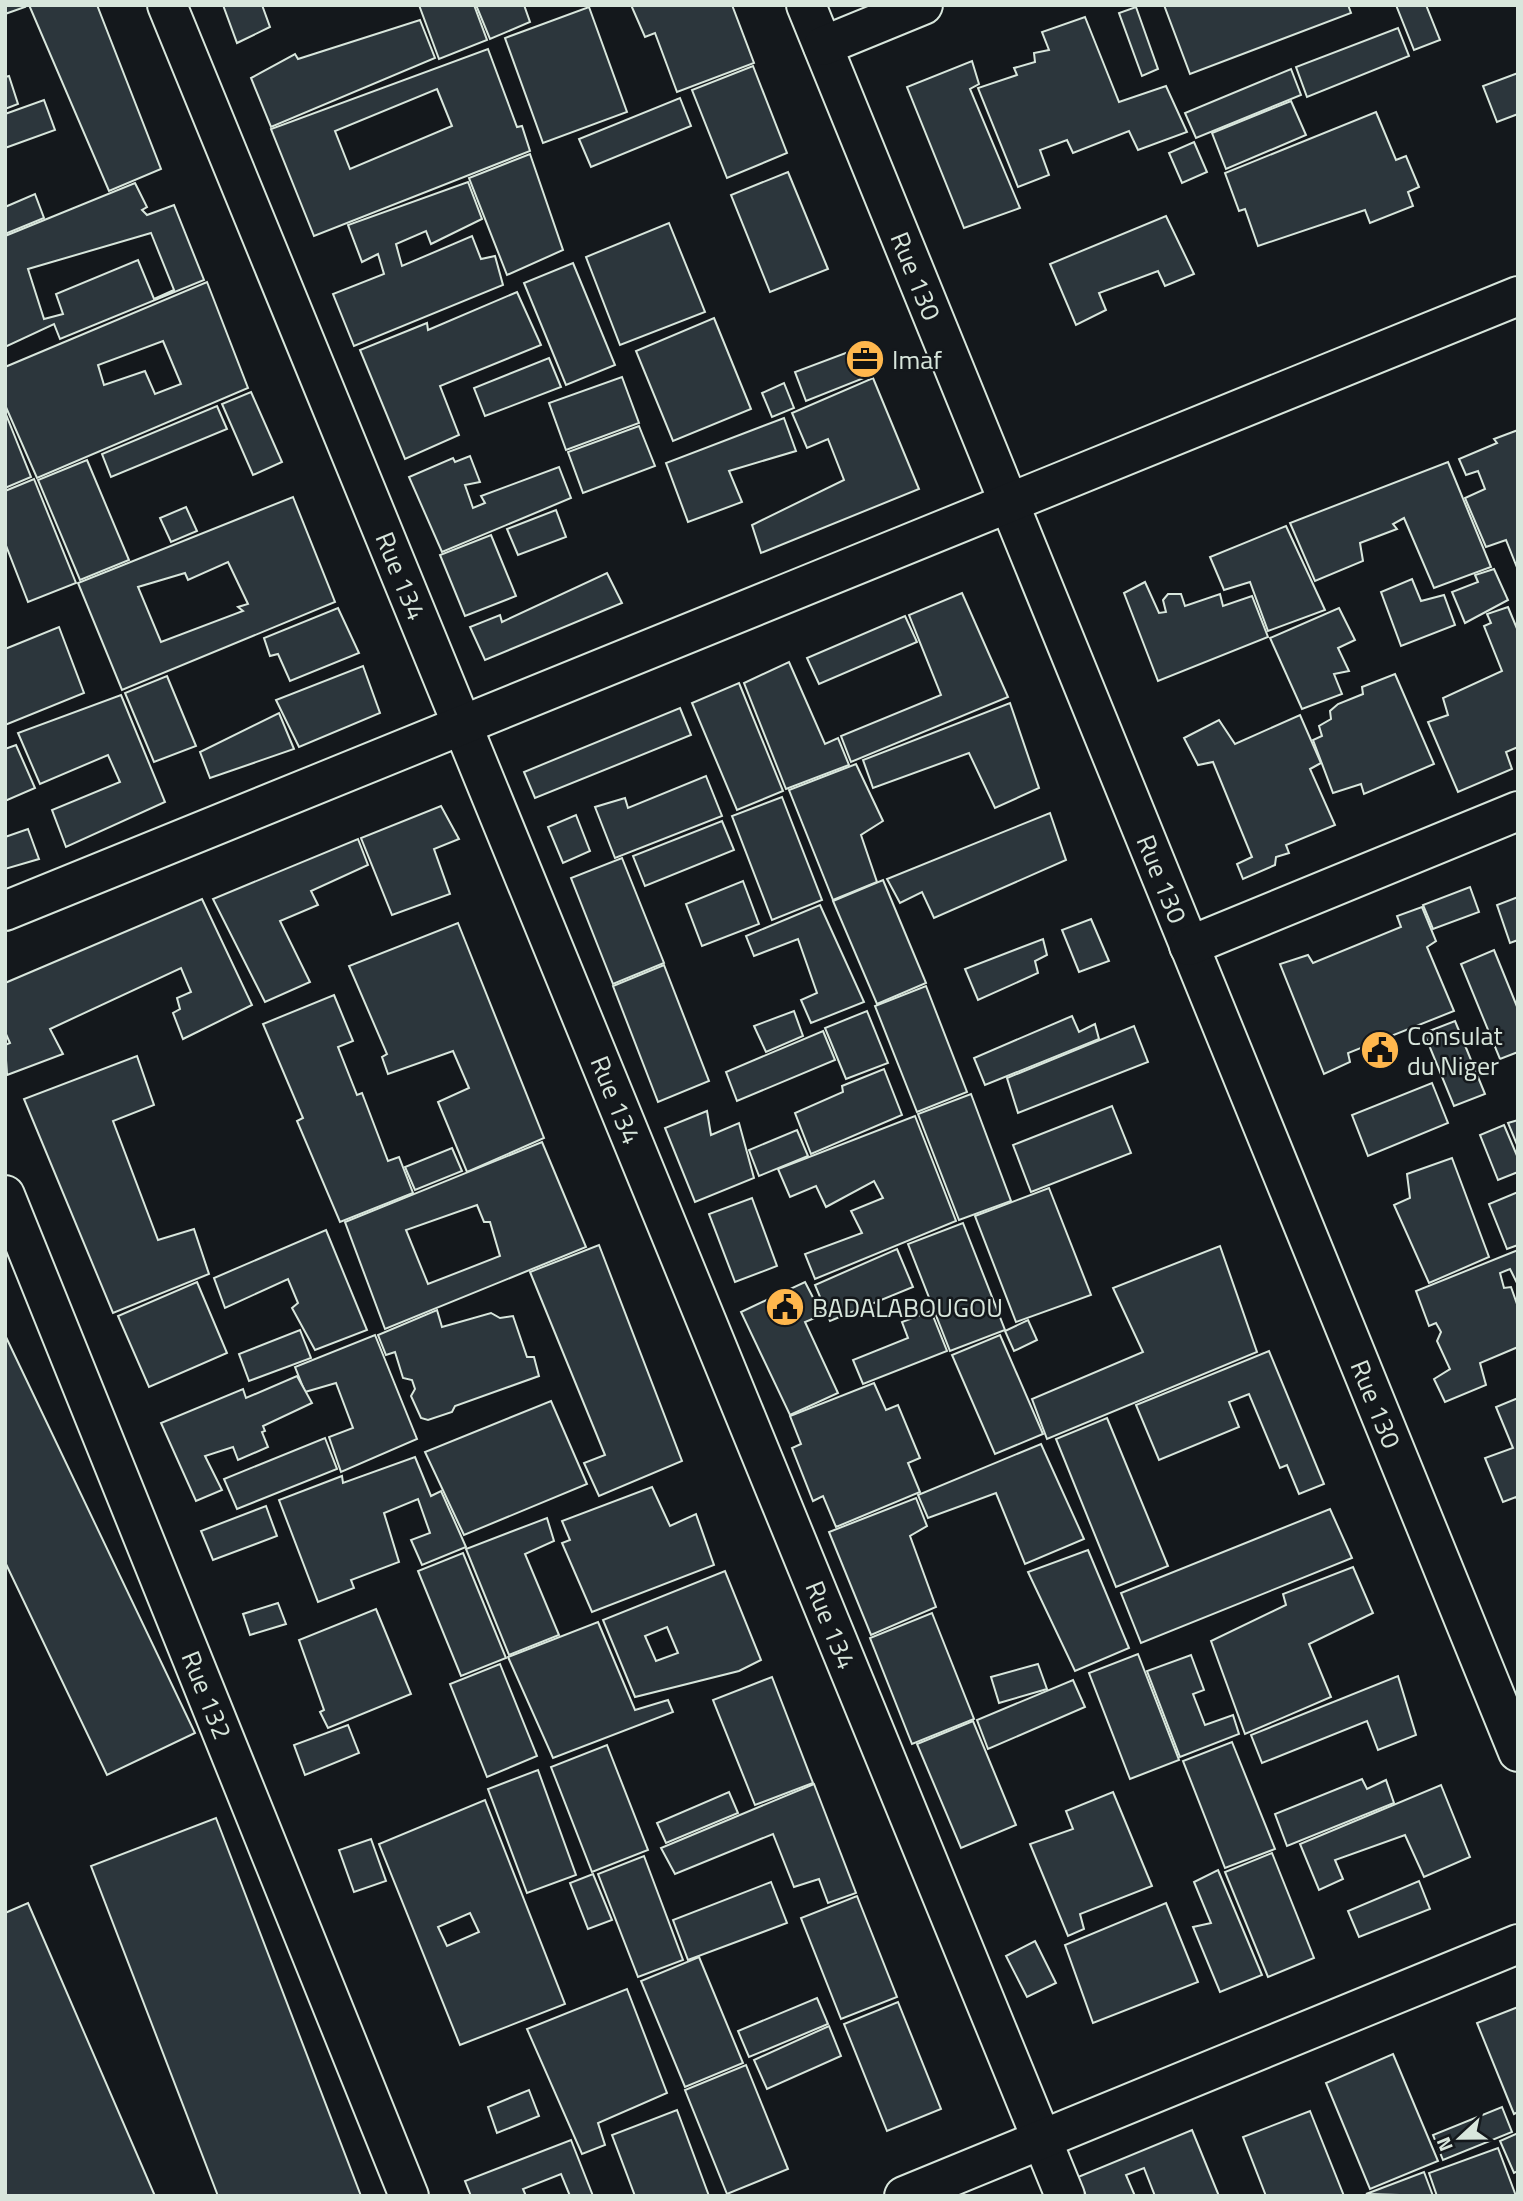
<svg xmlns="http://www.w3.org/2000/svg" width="1523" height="2201" font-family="'Titillium Web',sans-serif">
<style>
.building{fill:#2c363c;stroke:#d8e6dc;stroke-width:2;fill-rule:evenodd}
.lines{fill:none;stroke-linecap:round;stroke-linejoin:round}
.minor-casing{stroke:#d8e6dc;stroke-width:42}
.minor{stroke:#14181c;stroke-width:38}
.labels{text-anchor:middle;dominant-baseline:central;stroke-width:5;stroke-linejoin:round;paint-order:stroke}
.street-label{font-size:26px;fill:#d8e6dc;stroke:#14181c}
.poi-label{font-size:26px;fill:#d8e6dc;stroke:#14181c;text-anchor:start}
</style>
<rect width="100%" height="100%" fill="#14181c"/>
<!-- building -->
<g class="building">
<polygon points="5,5 24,5 25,7 5,14"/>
<polygon points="29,5 97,5 161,169 109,191"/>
<polygon points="223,5 262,5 270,27 237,43"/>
<polygon points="419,5 474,5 487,40 439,59"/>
<polygon points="476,5 524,5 530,22 490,39"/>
<polygon points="631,5 732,5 754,63 677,92 655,33 645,37"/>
<polygon points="1164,5 1348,5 1351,13 1190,74"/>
<polygon points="1396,5 1426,5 1440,40 1414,50"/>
<polygon points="589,7 627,112 543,143 505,38"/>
<polygon points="1136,7 1158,69 1142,76 1119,13"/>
<polygon points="1085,17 1119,102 1166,86 1187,132 1138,150 1129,131 1073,153 1067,140 1040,150 1049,175 1018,187 978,88 1017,75 1014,68 1035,62 1034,53 1049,50 1042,32"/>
<polygon points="420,20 435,58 271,127 251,78 295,54 298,59"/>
<polygon points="1398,28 1409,56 1307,97 1296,67"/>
<path d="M488,49l29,78 5,-1 8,25 -216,85 -43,-107zM437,89l15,37 -102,43 -15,-38z"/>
<polygon points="972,61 979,84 970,89 1020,208 964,228 907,87"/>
<polygon points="753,66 787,153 727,178 692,90"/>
<polygon points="1291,69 1301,95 1196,138 1185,113"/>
<polygon points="1518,73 1518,114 1497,122 1483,86"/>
<polygon points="9,76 18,104 5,109 5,77"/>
<polygon points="680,98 691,126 591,167 579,139"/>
<polygon points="44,100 55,130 5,148 5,114"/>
<polygon points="1291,101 1306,135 1226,169 1212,133"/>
<polygon points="1376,112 1396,160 1406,156 1419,187 1408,192 1413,206 1370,223 1365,210 1258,246 1245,209 1239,211 1225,173"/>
<polygon points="1194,142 1207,172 1182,183 1169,153"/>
<polygon points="530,154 563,250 507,275 469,178"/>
<polygon points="788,172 828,269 770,292 731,195"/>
<polygon points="468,182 482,219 431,244 426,231 396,244 402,266 472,236 481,259 495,256 503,285 354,346 333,294 384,274 378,254 362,262 348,225"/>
<path d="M135,183l12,24 -5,3 5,5 27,-10 30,75 -144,59 -6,-15 -49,23v-111zM151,233l23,57 -20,9 -16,-39 -82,34 7,20 -19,5 -16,-50z"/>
<polygon points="35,194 44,218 5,234 5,207"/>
<polygon points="1166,216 1194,274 1165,286 1158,271 1099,293 1106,310 1076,325 1050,264"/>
<polygon points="669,223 705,312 620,345 586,257"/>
<polygon points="573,263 615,365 566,385 524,283"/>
<path d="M207,282l41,106 -211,90 -32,-73v-38zM163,341l18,43 -26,10 -10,-23 -41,14 -6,-20z"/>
<polygon points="517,292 541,345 440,386 459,435 405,459 360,350 427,323 428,330"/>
<polygon points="714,318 751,409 673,441 636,351"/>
<polygon points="859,348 869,376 806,401 795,372"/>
<polygon points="549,358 561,387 485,416 474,388"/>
<polygon points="622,377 639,423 566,450 549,403"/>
<polygon points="873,378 919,489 761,553 752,525 844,480 828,439 807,448 792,413"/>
<polygon points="784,383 794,408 772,417 762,393"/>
<polygon points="251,392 282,462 253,475 222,404"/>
<polygon points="217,406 227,429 111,477 102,454"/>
<polygon points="5,412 31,477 5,488"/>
<polygon points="784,418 796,451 729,471 742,502 688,522 666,463"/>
<polygon points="639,426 655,466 583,493 568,452"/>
<polygon points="1518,430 1518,570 1506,540 1486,547 1465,498 1485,489 1478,471 1466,475 1459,459 1497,443 1494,439"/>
<polygon points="470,456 480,482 465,485 473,508 485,503 481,496 559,467 571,498 442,552 409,477 453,458 455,462"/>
<polygon points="87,460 129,560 80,580 38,480"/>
<polygon points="1448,462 1491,567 1434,588 1404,518 1393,524 1397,529 1360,543 1363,561 1315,581 1290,523"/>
<polygon points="34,479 76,583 28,602 5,543 5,491"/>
<path d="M293,497l42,105 -213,88 -44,-107zM228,562l20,42 -10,3 5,4 -82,31 -23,-55 47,-14 3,7z"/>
<polygon points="186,507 197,531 171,542 160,518"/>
<polygon points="556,510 566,537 518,555 507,529"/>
<polygon points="1286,526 1325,610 1268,631 1250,582 1224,590 1210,557"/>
<polygon points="491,535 516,596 465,616 440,555"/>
<polygon points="1494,569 1508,600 1465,623 1452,592 1478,582 1475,575"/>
<polygon points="607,573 622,603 485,660 470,627 500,615 502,622"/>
<polygon points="1412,579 1421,601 1444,595 1455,625 1401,646 1381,592"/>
<polygon points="1145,582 1159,613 1166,612 1163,600 1168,594 1181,594 1185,606 1220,594 1223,606 1252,596 1268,637 1158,681 1124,593"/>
<polygon points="962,593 1008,697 851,762 841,736 941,695 909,615"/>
<polygon points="1508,607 1518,631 1518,747 1506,752 1512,769 1458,792 1428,722 1448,715 1443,698 1502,671 1484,626 1491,623 1487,614"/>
<polygon points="338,608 359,653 290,681 278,654 270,656 264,638"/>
<polygon points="1339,608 1355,640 1338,648 1349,671 1334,674 1342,694 1302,709 1270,638"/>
<polygon points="905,616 917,642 819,684 807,658"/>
<polygon points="59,627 84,693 5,725 5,649"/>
<polygon points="789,662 825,744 838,738 849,765 786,789 744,683"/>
<polygon points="363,666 380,713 299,747 276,700"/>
<polygon points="1395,674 1434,764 1364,794 1361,784 1333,793 1313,740 1322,736 1319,726 1331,719 1330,711 1338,704 1363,694 1362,687"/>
<polygon points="167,676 196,746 154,762 125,693"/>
<polygon points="739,683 783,791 737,810 692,703"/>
<polygon points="121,695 165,802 66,847 52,810 120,782 108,755 40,784 18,733"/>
<polygon points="1010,703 1039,788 995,808 969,753 873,788 863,760"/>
<polygon points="680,708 691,735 535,798 524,772"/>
<polygon points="279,713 294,749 210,778 200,752"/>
<polygon points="1300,715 1321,763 1310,769 1335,825 1286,845 1289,853 1276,857 1275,865 1243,879 1237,864 1252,857 1213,762 1198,765 1184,738 1219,720 1235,744"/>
<polygon points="16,745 35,788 5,801 5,749"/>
<polygon points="856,764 883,821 861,835 877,882 833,900 789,790"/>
<polygon points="706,776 722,816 615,858 595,807 625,798 628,808"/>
<polygon points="782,797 822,900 772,920 732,816"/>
<polygon points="441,806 459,839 434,849 450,894 392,915 361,838"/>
<polygon points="1050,813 1066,860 934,918 922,892 900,903 887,879"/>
<polygon points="576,815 590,851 563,863 548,827"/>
<polygon points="722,821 734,850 645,886 633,856"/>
<polygon points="28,829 39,859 5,869 5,837"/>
<polygon points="358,839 368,865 311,891 318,905 280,921 310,982 265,1002 213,899"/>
<polygon points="622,858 664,963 613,984 571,878"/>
<polygon points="883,880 926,983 877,1004 833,901"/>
<polygon points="743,881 759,924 702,946 686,904"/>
<polygon points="1470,887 1479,912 1433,929 1423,905"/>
<polygon points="1518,897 1518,940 1510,943 1497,905"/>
<polygon points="202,899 252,1005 183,1039 173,1013 180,1009 177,998 191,992 181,968 50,1029 63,1054 7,1075 5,1045 10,1043 5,1032 5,983"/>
<polygon points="820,905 864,1002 811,1023 801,1000 817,993 798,939 754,956 746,936"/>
<polygon points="1422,907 1436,941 1427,947 1454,1011 1348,1053 1350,1062 1324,1074 1280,964 1308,955 1313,963 1401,927 1397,916"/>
<polygon points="1091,919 1109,961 1079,972 1062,930"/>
<polygon points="458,923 544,1138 467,1172 438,1102 469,1088 453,1051 388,1074 382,1057 387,1054 349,966"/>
<polygon points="1043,939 1047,955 1035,961 1038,973 978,1000 965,969"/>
<polygon points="1494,950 1518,1009 1518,1052 1500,1059 1461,964"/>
<polygon points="664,965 709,1081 658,1102 613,986"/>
<polygon points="926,986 967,1092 917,1112 875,1006"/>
<polygon points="334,995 353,1041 338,1047 357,1095 362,1093 388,1161 399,1157 413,1193 340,1222 297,1121 303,1118 263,1024"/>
<polygon points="794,1011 803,1036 766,1052 754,1026"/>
<polygon points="867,1011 888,1063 846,1079 825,1028"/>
<polygon points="1072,1016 1079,1032 1095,1024 1099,1039 985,1085 974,1058"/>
<polygon points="1455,1021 1485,1094 1454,1106 1424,1033"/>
<polygon points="1134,1026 1148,1062 1018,1113 1007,1078"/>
<polygon points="823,1031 835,1060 737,1101 726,1072"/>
<polygon points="137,1056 154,1105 113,1121 158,1240 194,1229 209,1274 113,1313 24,1099"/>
<polygon points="884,1069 902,1115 811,1154 795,1113 843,1092 842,1086"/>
<polygon points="1432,1083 1448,1123 1368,1156 1352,1115"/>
<polygon points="971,1094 1011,1201 959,1220 918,1114"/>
<polygon points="1112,1106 1131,1153 1031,1192 1013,1145"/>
<polygon points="707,1111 711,1135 739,1123 754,1178 695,1202 665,1128"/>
<polygon points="915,1116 956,1221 815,1279 805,1254 862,1233 851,1211 883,1198 874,1181 826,1207 816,1186 790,1197 778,1169"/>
<polygon points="1518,1120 1518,1147 1508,1123"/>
<polygon points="1504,1125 1518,1158 1518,1172 1498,1180 1480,1135"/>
<polygon points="797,1130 808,1156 759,1176 749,1150"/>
<path d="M542,1142l44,105 -201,82 -40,-107zM477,1205l7,17h6l10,34 -72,28 -22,-54z"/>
<polygon points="452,1148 462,1171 415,1190 405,1167"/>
<polygon points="1452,1158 1489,1257 1429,1283 1394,1205 1410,1198 1407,1174"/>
<polygon points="1049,1188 1091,1295 1016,1322 975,1216"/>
<polygon points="1518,1192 1518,1245 1507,1249 1489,1204"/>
<polygon points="752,1198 777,1266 735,1282 709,1214"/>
<polygon points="963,1223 1005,1330 950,1351 908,1244"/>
<polygon points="326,1230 367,1330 315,1350 292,1308 298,1303 288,1279 225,1308 214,1278"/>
<polygon points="599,1245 682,1461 599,1496 584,1463 605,1455 530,1272"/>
<polygon points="1220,1246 1257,1352 1047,1439 1032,1399 1143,1352 1113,1288"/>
<polygon points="897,1249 913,1287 830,1321 815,1285"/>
<polygon points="1518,1250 1518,1285 1510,1269 1500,1273 1504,1288 1511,1287 1518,1307 1518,1347 1480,1363 1486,1385 1445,1402 1434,1379 1450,1369 1437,1341 1441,1332 1436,1323 1429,1326 1416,1291"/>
<polygon points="197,1282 227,1353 149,1387 118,1316"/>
<polygon points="805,1282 822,1315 805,1322 838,1393 790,1415 741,1312"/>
<polygon points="437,1310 442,1327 491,1313 500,1318 513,1316 527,1357 534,1357 539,1376 455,1406 452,1412 428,1420 421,1418 411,1396 415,1389 412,1380 403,1378 395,1352 386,1355 378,1335"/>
<polygon points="931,1311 947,1351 863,1384 853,1360 908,1338 902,1322"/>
<polygon points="1028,1320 1037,1340 1014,1351 1005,1331"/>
<polygon points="300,1330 311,1358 249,1381 239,1354"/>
<polygon points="5,1335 195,1733 107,1775 5,1562"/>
<polygon points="375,1335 417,1439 341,1472 329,1437 353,1428 336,1383 305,1392 295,1367"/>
<polygon points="1000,1335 1043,1434 995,1454 952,1355"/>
<polygon points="1269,1351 1324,1484 1299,1494 1287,1465 1280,1468 1249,1394 1229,1402 1239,1427 1159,1460 1136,1405"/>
<polygon points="297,1376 312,1403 263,1426 265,1431 262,1432 268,1447 238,1460 233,1447 205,1456 222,1490 196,1501 161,1423 243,1389 246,1398"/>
<polygon points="874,1383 886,1410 898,1405 920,1458 908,1463 920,1492 836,1527 823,1496 813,1501 792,1448 801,1444 790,1416"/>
<polygon points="1518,1398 1518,1501 1516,1497 1503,1502 1485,1458 1513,1448 1496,1407"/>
<polygon points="551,1401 587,1484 464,1535 425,1452"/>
<polygon points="1107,1418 1168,1566 1116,1587 1056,1439"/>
<polygon points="325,1438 337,1469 237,1509 224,1479"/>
<polygon points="1041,1444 1084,1539 1025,1564 996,1493 928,1518 918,1495"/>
<polygon points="415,1457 431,1496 441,1491 466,1547 422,1565 411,1540 430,1533 418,1499 384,1513 399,1562 351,1580 354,1588 318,1602 279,1500 342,1476 343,1483"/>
<polygon points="652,1487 670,1526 696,1514 714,1565 592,1612 562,1543 570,1540 562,1521"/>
<polygon points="916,1498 927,1526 910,1536 936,1607 871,1635 829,1532"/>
<polygon points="266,1506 277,1536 213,1560 201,1531"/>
<polygon points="1330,1509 1352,1558 1141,1643 1121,1593"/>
<polygon points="547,1518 554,1541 525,1554 559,1635 509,1655 466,1549"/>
<polygon points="1088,1550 1129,1648 1075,1671 1028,1572"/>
<polygon points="463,1553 506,1658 461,1676 418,1571"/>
<polygon points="1353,1567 1373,1613 1309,1644 1331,1697 1245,1734 1211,1641 1286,1605 1283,1594"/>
<path d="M725,1571l36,89 -22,11 -104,26 -32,-77zM667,1627l11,26 -22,8 -11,-25z"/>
<polygon points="278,1603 286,1624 250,1635 243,1614"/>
<polygon points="376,1609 411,1694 328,1728 320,1712 324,1710 299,1640"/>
<polygon points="932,1613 974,1719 912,1744 870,1638"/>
<polygon points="598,1622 635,1710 668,1700 673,1712 553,1758 508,1657"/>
<polygon points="1138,1654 1179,1760 1130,1779 1089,1673"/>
<polygon points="1191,1655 1204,1690 1193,1694 1205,1725 1233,1715 1239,1734 1180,1757 1147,1671"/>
<polygon points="500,1664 537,1756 487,1777 450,1684"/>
<polygon points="1038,1664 1047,1689 999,1703 991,1677"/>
<polygon points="1398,1676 1416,1735 1378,1750 1367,1721 1262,1763 1251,1735"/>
<polygon points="772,1677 813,1783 755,1805 713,1700"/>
<polygon points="1073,1680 1085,1707 988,1749 977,1720"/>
<polygon points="973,1721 1016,1825 961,1848 917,1744"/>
<polygon points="348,1725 359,1753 305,1775 294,1745"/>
<polygon points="1232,1742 1275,1849 1225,1868 1183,1761"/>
<polygon points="607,1745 648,1850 592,1872 551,1767"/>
<polygon points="538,1770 576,1875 527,1893 488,1789"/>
<polygon points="1362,1779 1367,1789 1386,1780 1394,1803 1287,1846 1275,1814"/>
<polygon points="814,1784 856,1893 828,1903 819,1879 794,1887 773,1834 675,1874 661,1848"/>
<polygon points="1441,1785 1470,1857 1424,1877 1405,1835 1335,1860 1343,1879 1319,1890 1300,1844"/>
<polygon points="729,1792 738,1813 666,1843 657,1823"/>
<polygon points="1113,1792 1152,1886 1080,1914 1084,1929 1068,1936 1030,1844 1073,1829 1066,1811"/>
<path d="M485,1800l80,204 -105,41 -81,-201zM470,1913l9,19 -32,14 -9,-19z"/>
<polygon points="216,1818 361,2196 218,2196 91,1866"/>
<polygon points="371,1839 386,1881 354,1892 339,1850"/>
<polygon points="1272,1853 1314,1958 1268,1977 1225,1872"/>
<polygon points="644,1856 683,1960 638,1977 598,1874"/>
<polygon points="1218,1870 1262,1975 1220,1992 1193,1927 1211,1923 1194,1882"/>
<polygon points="593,1874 612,1920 588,1929 570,1883"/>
<polygon points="1419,1881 1430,1909 1359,1937 1348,1911"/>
<polygon points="771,1882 787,1923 688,1960 673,1920"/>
<polygon points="857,1896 897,1997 841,2019 801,1918"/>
<polygon points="28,1903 155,2196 5,2196 5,1913"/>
<polygon points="1166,1903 1198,1982 1093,2023 1065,1945"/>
<polygon points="1035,1941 1056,1983 1027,1997 1006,1956"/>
<polygon points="699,1957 743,2063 685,2087 641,1981"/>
<polygon points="627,1989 667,2093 598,2123 605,2145 582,2154 527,2029"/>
<polygon points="817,1998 828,2024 749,2057 738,2031"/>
<polygon points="898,2002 941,2109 887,2131 844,2024"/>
<polygon points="1518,2007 1518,2112 1514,2114 1477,2023"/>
<polygon points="829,2026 841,2056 767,2089 754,2060"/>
<polygon points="1393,2054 1438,2161 1370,2189 1326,2083"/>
<polygon points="746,2065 788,2169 727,2194 685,2090"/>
<polygon points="529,2090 539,2116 497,2133 488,2107"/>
<polygon points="1502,2107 1512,2132 1443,2160 1433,2135"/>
<polygon points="677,2110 709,2196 635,2196 612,2135"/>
<polygon points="1310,2111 1344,2196 1266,2196 1243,2137"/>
<polygon points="1192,2130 1219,2196 1155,2196 1144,2168 1126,2175 1135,2196 1086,2196 1078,2177"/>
<polygon points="1518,2133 1518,2171 1514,2173 1500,2141"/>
<polygon points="571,2140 593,2196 570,2196 561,2174 523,2189 526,2196 471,2196 465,2181"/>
<polygon points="1498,2148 1516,2196 1437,2196 1429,2173"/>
<polygon points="1424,2172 1433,2196 1366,2194"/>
</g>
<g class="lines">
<!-- minor casing -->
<g class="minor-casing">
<g id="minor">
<polyline points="167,5 1065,2196"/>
<polyline points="806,5 1518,1752"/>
<polyline points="823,46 923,5"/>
<polyline points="5,911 1518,296"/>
<polyline points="1189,946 1518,811"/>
<polyline points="5,1195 409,2196"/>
<polyline points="904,2196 1518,1944"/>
</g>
</g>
<!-- minor -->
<use href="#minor" class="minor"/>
</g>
<!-- icons -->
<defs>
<g id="office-disc" transform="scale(2.0125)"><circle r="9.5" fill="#ffb74d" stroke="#14181c"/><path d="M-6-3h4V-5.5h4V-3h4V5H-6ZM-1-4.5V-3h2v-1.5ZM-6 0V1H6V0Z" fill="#111"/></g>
<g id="civic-disc" transform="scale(2.0125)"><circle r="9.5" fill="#ffb74d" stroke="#14181c"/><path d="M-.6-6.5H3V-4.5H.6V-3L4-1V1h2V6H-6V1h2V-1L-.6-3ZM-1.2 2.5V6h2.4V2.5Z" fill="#111"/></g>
</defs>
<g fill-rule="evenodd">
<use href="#office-disc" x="865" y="359"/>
<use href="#civic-disc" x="1380" y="1050"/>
<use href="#civic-disc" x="785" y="1307"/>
</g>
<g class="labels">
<!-- street labels -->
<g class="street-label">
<text transform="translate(916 276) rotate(68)">Rue 130</text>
<text transform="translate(401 576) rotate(68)">Rue 134</text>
<text transform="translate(1162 879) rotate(68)">Rue 130</text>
<text transform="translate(616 1100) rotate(68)">Rue 134</text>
<text transform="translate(1376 1404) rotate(68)">Rue 130</text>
<text transform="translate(831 1625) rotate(68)">Rue 134</text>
<text transform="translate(207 1695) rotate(68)">Rue 132</text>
</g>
<!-- poi labels -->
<g class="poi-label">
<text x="892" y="359">Imaf</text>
<text x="1407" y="1035">Consulat<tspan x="1407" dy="30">du Niger</tspan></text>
<text x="812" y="1307">BADALABOUGOU</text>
</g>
</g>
<!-- border -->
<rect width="1523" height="2201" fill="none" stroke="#d8e6dc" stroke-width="14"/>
<!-- north arrow -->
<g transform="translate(1460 2138) rotate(248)" stroke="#14181c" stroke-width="5" paint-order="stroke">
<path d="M0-5L12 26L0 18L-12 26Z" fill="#d8e6dc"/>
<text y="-10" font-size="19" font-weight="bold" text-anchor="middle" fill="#d8e6dc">N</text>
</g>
</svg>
